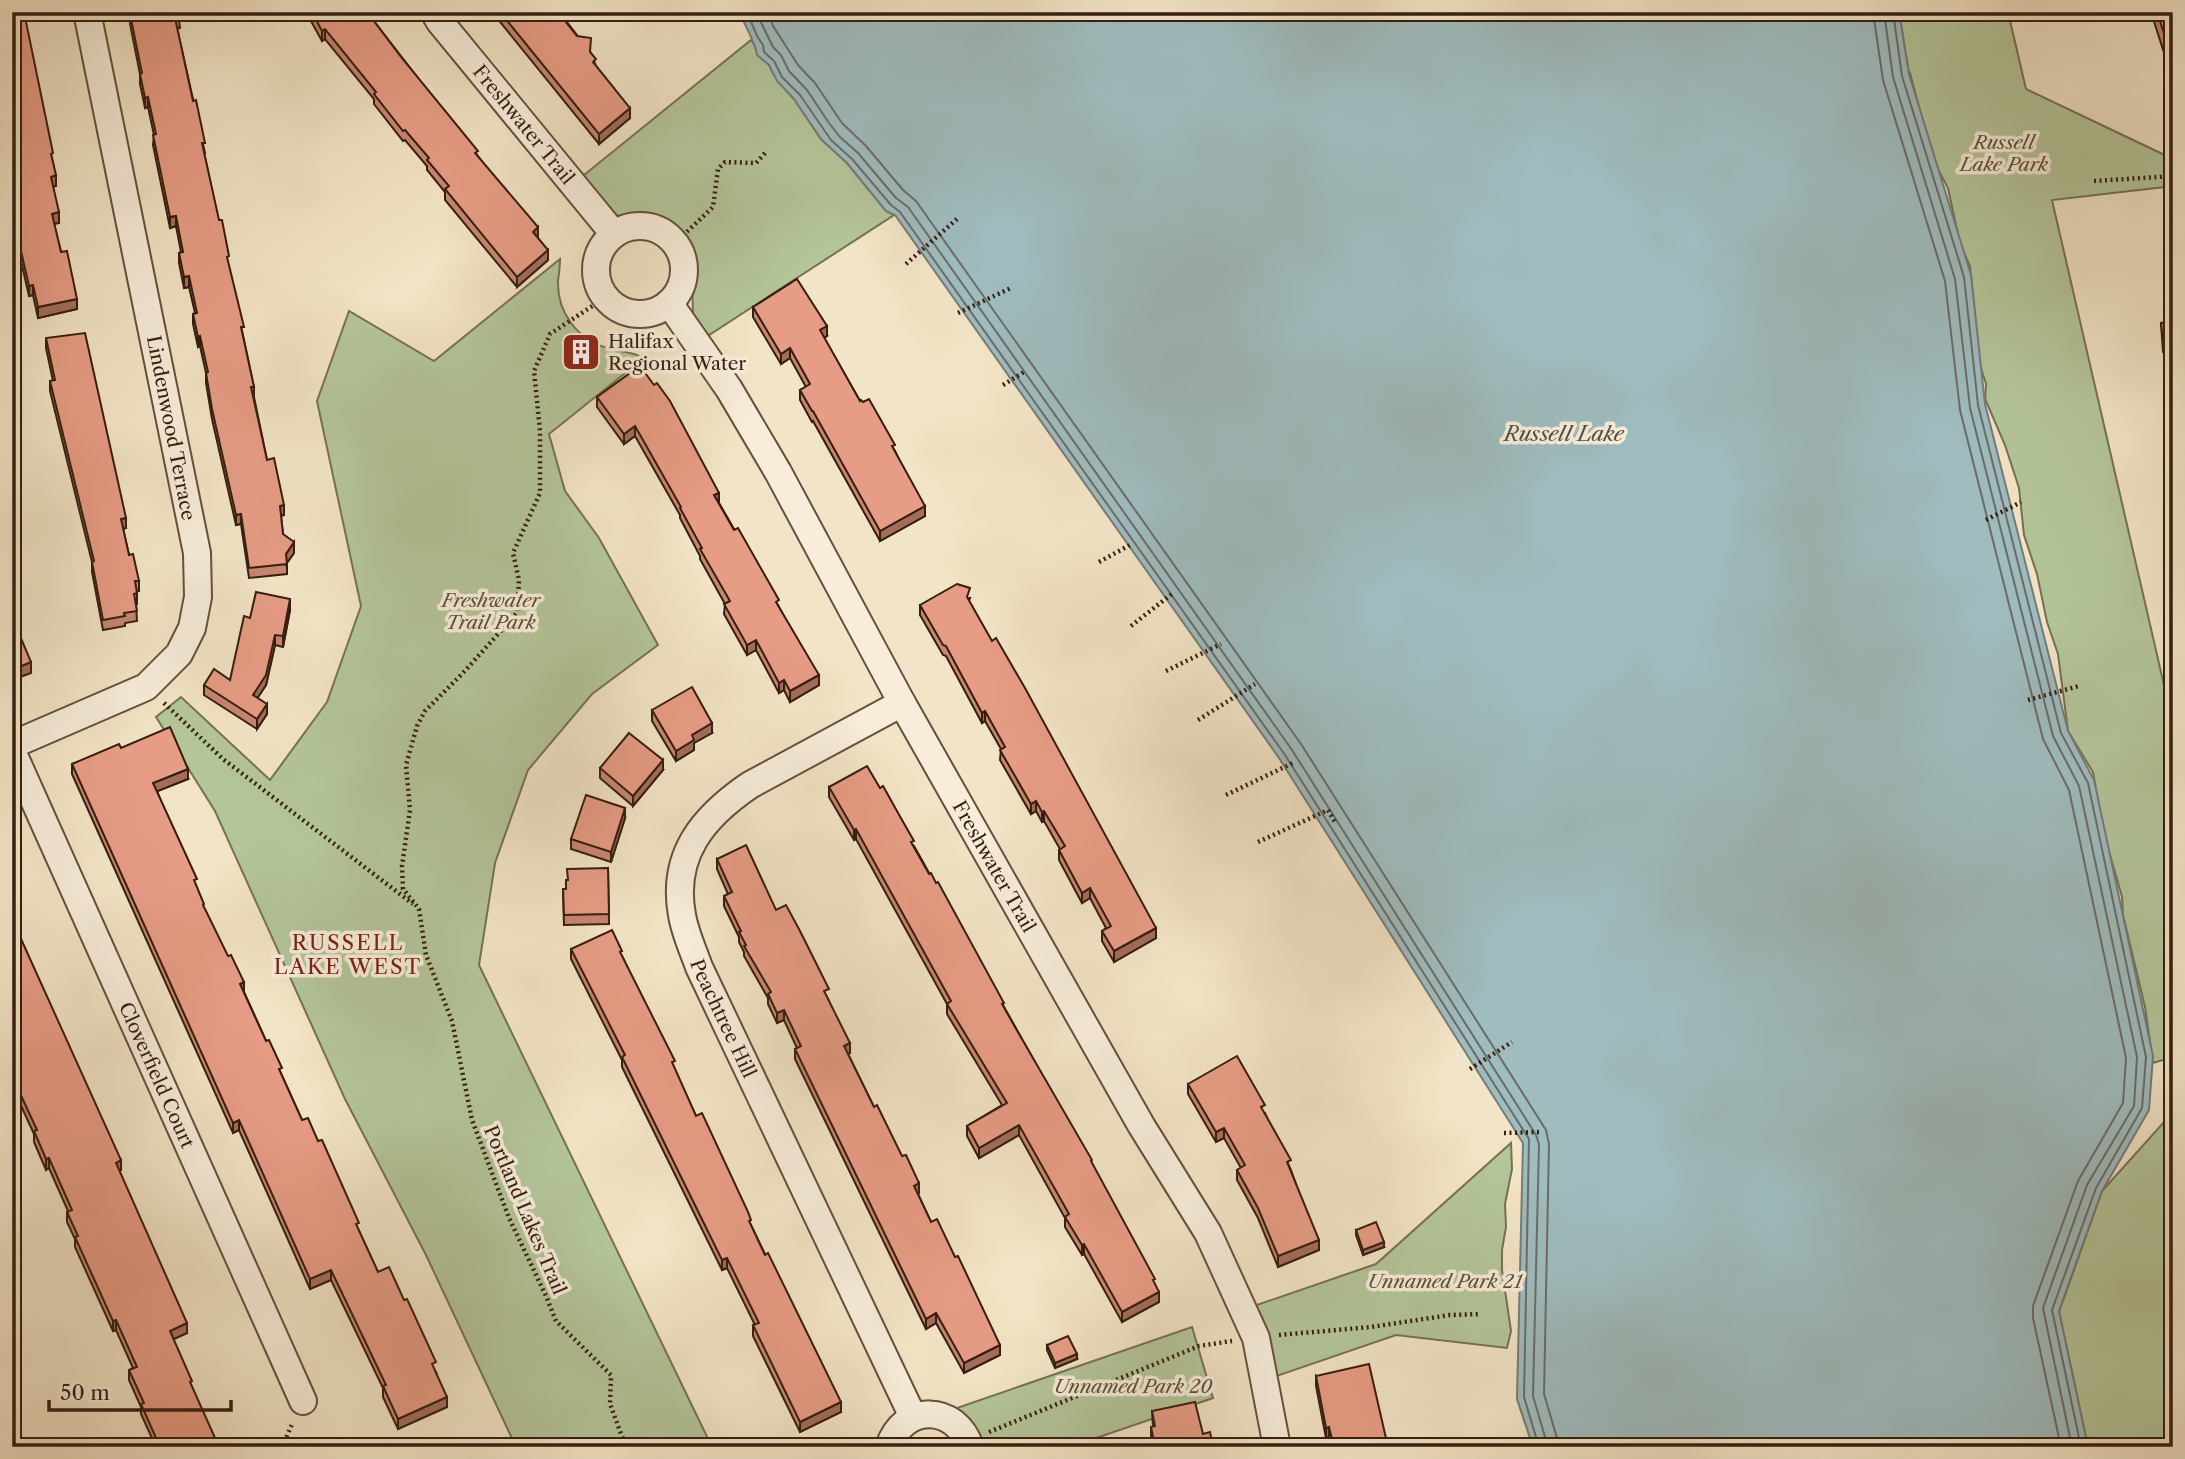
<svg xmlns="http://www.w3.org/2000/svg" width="2185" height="1459" font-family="'Libre Caslon Text',serif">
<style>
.green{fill:#b4c59a;stroke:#757155;stroke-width:2}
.water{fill:#9fbcbf;stroke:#757c79;stroke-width:2}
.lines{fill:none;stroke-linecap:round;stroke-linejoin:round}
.shore{stroke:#6a6c68;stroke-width:2}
.minor-casing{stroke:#654f3e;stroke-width:30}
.path{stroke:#361d10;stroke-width:4.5;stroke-dasharray:2 3.5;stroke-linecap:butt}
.minor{stroke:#f7edda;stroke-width:26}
.wall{fill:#c78672;stroke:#361d10;stroke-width:2}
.shaded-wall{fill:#a26d5d;stroke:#361d10;stroke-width:2}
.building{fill:#e79c85;stroke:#361d10;stroke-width:2}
.labels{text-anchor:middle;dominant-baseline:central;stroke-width:7;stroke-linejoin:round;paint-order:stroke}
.street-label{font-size:19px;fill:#361d10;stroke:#f7edda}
.park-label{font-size:19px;font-style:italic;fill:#5c4f39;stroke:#f7edda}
.poi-label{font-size:19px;fill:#361d10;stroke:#f7edda;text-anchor:start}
.water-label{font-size:21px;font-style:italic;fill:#564d45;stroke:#f7edda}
.neighbourhood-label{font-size:21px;letter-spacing:2px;fill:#7a1f14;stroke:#f7edda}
</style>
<rect width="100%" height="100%" fill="#f2e4c6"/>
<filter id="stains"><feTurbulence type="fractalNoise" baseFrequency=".00286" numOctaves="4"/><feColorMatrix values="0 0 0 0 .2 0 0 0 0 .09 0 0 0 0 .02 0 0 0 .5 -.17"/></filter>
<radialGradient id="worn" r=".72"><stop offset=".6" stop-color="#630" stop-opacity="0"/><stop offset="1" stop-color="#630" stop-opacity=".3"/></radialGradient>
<!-- green -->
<g class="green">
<polygon points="1899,12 2008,12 2026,89 2173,159 2173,186 2052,200 2173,724 2173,1057 2153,1063 2145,1007 2123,915 2122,897 2104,834 2093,772 2068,731 2058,654 2047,622 2037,574 2024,535 2019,488 2005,445 1986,401 1985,403 1986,384 1980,365 1970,266 1960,244 1948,188 1932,158 1913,84 1910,73 1909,74"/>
<polygon points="751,40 769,65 774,75 794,99 821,139 847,163 886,211 894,215 706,337 693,315 692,273 686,254 679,243 669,233 652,222 619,216 607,211 579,179"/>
<path d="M560,259c0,8 -1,15 -2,22 -1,31 19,58 49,67 12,4 25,3 37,10l-95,76 16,57 34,47 59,107 -66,49 -64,76 -33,93 -16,102 233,482h-196l-90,-192 -81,-156 -130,-288 -59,-94 25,-20 89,83 57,-78 34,-96 -44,-205 32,-90 85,50z"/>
<polygon points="2173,1112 2173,1447 2088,1447 2059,1312 2102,1191"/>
<polygon points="1511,1143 1512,1169 1505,1204 1506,1227 1502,1250 1502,1270 1511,1331 1507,1348 1396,1335 1268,1379 1248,1308 1376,1264"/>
<polygon points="1192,1327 1213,1398 1070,1447 978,1447 954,1409"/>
</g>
<!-- water -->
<path class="water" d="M739,12h1160l10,62 62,201 14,129 83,327 26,49 59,276 -4,54 -47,81 -43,120 29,136h-555l-16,-48 6,-256 -244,-385 -384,-543 -9,-4 -39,-48 -26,-24 -27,-40 -17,-18 -8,-16 -12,-10c-1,-11 -12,-30 -18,-43z"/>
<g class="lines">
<!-- shore -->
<g class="shore">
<polyline points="747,12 757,36 763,45 764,52 774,61 782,77 800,95 831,140 852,159 891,205 900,212 1285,755 1529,1139 1524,1397 1539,1447"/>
<polyline points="756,12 773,47 781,55 789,71 807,90 829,123 840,137 858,153 896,198 908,207 1292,750 1536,1135 1539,1144 1533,1396 1548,1447"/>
<polyline points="768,12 773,26 798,65 815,83 842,123 866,146 903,190 916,201 1301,744 1546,1130 1549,1144 1544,1394 1557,1438 1558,1447"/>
<polyline points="1873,12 1883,80 1945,281 1960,410 2043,739 2069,790 2126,1058 2123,1103 2078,1181 2033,1306 2033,1318 2061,1447"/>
<polyline points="1884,12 1893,77 1955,279 1970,408 2053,736 2079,786 2137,1057 2134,1106 2087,1185 2043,1308 2072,1447"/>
<polyline points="1893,12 1902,76 1964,277 1978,405 2061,733 2088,783 2146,1057 2142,1108 2096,1188 2052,1310 2081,1447"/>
</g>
<!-- minor casing -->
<g class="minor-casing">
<g id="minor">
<path id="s1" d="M434,12l6,10 174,212"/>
<circle cx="640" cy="270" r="44"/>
<path id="s2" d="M669,303l60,86 49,83 124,231 239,422 67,108 48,105 21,109"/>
<path id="s3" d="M902,703l-152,82c-47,32 -79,70 -68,130 3,18 11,35 17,52l214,450"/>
<polyline points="12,745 146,687 179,654 192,628 198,597 197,553 87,12"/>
<path id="s4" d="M12,751l291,650"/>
<path d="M889,1447c14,-44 67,-43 81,0"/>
</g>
</g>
<!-- path -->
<g class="path">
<polyline points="2094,181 2173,176"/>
<polyline points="675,243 713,207 718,169 725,162 756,163 766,152"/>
<polyline points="906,264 958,218"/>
<polyline points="606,297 550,334 534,371 540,431 540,493 513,553 519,580 517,613 462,674 425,711 417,726 406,765 410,810 402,866 403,889 419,909 426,955 452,1021 472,1120 509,1218 546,1296 556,1321 611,1375 610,1404 626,1447"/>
<polyline points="958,313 1011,288"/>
<polyline points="1003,385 1024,372"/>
<polyline points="1986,520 2021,502"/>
<polyline points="1099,562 1130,545"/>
<polyline points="1131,626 1173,593"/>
<polyline points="1166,671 1221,644"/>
<polyline points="2028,700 2079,686"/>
<polyline points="164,703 223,759 413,904"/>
<polyline points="1198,720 1255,684"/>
<polyline points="1226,795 1295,762"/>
<polyline points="1258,842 1328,810 1336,824"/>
<polyline points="1470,1069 1512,1042"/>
<polyline points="1504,1133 1542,1132"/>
<polyline points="1279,1335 1371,1327 1450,1315 1481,1314"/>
<polyline points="989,1432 1199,1346 1232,1341"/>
<polyline points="282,1447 293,1422"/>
</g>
<!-- minor -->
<use href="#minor" class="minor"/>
</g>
<!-- wall -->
<g class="wall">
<polygon points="12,12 53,162 56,186 53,186 59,223 54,224 61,252 77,309 38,318 33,295 29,296 12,222 12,200 15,199 12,183"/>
<polygon points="132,12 178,12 180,28 177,28 205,153 204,153 254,387 254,397 267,460 284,515 281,516 283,534 294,553 287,563 287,574 249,578 241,524 236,525 212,419 206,383 206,373 200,346 198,347 193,324 193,314 195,313 189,287 184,288 179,263 179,253 181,252 176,226 170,228 153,145 154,135 148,107 145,108 140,84 140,74 130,24 130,14 132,14"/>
<polygon points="306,12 367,12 478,156 538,238 548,260 517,287 445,200 445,192 427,170 427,166 405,140 403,141 374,104 374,99 325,39 322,41"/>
<polygon points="492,12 559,12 591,53 596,66 630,118 599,144"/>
<polygon points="2151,12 2173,12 2173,81"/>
<polygon points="2172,303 2173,303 2173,351 2163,352 2161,323 2173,322"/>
<polygon points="753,307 827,336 824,338 860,401 895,451 925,516 880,541 813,421 812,422 800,400 800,390 806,387 790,358 781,364 753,317"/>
<polygon points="46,338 126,528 123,529 129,555 139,581 139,591 137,591 137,604 136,604 137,621 125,623 125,626 103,630 92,572 92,562 50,391 50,381 53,381 46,348"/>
<polygon points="640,366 779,607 819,685 790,702 784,690 779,693 756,650 747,655 724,614 725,604 700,559 700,556 680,518 680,515 635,436 624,444 597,407 597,397"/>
<polygon points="2168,427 2173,427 2173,484 2168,438"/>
<polygon points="970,598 969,601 1156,938 1114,962 1102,941 1102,931 1106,928 1090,898 1082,903 1059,860 1059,850 1060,849 1044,821 1042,822 1036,811 1031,814 1000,760 1001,749 985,721 982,723 946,656 943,655 920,615 920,605"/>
<polygon points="290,610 283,647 275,645 266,685 257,698 267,714 257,729 204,695 204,685 230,680 250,618"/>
<polygon points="652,710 712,733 694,743 694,750 676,761 652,721"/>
<polygon points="121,748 188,779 157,791 204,908 244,992 302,1120 359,1231 378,1272 436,1372 447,1407 398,1429 383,1397 383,1388 331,1280 310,1289 239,1130 233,1133 72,774 72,764"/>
<polygon points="600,768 663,770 633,806 600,778"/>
<polygon points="829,787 914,846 1092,1164 1155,1285 1159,1302 1122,1322 1084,1254 1082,1255 1065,1227 1065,1218 1019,1135 979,1158 967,1136 967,1126 1002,1105 947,1014 947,1004 856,839 854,840 829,797"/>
<polygon points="625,818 611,862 571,849 571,839"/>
<polygon points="717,859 776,910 828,999 850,1053 848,1054 874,1107 919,1193 918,1194 931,1222 1000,1355 964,1373 936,1323 926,1329 795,1059 795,1049 797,1048 784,1020 777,1023 768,1004 768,998 744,956 744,952 739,942 739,937 724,906 724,896 728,894 717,869"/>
<polygon points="608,868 609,924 564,925 563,889 566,889"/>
<polygon points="12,919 121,1170 119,1171 187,1333 173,1339 192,1388 219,1447 156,1447 141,1414 141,1407 129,1380 129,1370 133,1368 116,1330 113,1331 75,1247 75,1239 67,1222 67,1212 68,1211 49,1168 46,1170 34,1142 34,1134 12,1086"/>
<polygon points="571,949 622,956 696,1116 751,1225 841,1412 800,1432 753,1336 753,1325 755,1325 727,1268 722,1270 622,1067 622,1060 571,959"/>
<polygon points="1188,1084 1265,1113 1291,1170 1319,1250 1278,1267 1258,1218 1237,1180 1237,1170 1241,1168 1224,1138 1216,1142 1188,1094"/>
<polygon points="1356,1230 1384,1247 1363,1255 1356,1235"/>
<polygon points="1047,1345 1077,1359 1055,1368 1047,1350"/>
<polygon points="1316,1376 1388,1447 1331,1447 1329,1437 1326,1438 1316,1386"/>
<polygon points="1152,1411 1203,1434 1152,1447 1151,1440 1151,1427 1153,1427"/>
</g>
<!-- shaded-wall -->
<g class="shaded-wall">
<polygon points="325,29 325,39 322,41 322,31"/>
<polygon points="148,97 148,107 145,108 145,98"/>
<polygon points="630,108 630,118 599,144 599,134"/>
<polygon points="56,175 56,186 51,187 51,177"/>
<polygon points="59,212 59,223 52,224 52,214"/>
<polygon points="176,216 176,226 170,228 170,217"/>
<polygon points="538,227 538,238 533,232"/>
<polygon points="548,250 548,260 517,287 517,277"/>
<polygon points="189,276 189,287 184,288 184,277"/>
<polygon points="33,285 33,295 29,296 29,286"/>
<polygon points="77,299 77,309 38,318 38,307"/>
<polygon points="827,326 827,336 820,340 820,330"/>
<polygon points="200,336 200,346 198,347 198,337"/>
<polygon points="790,348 790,358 781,364 781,354"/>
<polygon points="635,426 635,436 624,444 624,434"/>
<polygon points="719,493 719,503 714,495"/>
<polygon points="284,505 284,515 280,516 280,506"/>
<polygon points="925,506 925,516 880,541 880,531"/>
<polygon points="241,514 241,524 236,525 236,515"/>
<polygon points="126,518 126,528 121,529 121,519"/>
<polygon points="294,542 294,553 286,564 286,554"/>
<polygon points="290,599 290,610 283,647 283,636"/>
<polygon points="275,635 275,645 266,685 253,705 253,695"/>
<polygon points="756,640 756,650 747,655 747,645"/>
<polygon points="31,662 31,673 12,680 12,670"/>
<polygon points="819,675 819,685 790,702 790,691"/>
<polygon points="784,680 784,690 779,693 779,683"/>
<polygon points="267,704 267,714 257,729 257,719"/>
<polygon points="985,711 985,721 982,723 982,713"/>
<polygon points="712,723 712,733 694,743 694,750 676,761 676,751 692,735"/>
<polygon points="663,760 663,770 633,806 633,796"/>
<polygon points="188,769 188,779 153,793 153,783"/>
<polygon points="1036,801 1036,811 1031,814 1031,804"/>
<polygon points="625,808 625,818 611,862 611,852"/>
<polygon points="1044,811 1044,821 1042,822 1042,812"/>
<polygon points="856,829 856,839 854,840 854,830"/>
<polygon points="1090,888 1090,898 1082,903 1082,893"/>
<polygon points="1156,928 1156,938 1114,962 1114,951"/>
<polygon points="244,982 244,992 240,994 240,984"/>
<polygon points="784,1010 784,1020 777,1023 777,1013"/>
<polygon points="850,1043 850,1053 844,1056 844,1046"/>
<polygon points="239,1120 239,1130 233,1133 233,1123"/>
<polygon points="1019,1125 1019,1135 979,1158 979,1148"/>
<polygon points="1224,1128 1224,1138 1216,1142 1216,1132"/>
<polygon points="49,1158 49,1168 46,1170 46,1159"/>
<polygon points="121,1160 121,1170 116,1173 116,1163"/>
<polygon points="919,1183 919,1193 914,1196 914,1186"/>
<polygon points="1319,1240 1319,1250 1278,1267 1278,1256"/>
<polygon points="1384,1242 1384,1247 1363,1255 1363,1250"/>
<polygon points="1084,1244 1084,1254 1082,1255 1082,1245"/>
<polygon points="727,1258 727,1268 722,1270 722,1260"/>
<polygon points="331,1270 331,1280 310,1289 310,1279"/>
<polygon points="1159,1292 1159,1302 1122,1322 1122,1312"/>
<polygon points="936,1313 936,1323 926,1329 926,1319"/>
<polygon points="116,1320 116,1330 113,1331 113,1321"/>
<polygon points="187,1323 187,1333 170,1341 170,1331"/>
<polygon points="1000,1345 1000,1355 964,1373 964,1363"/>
<polygon points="1077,1354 1077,1359 1055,1368 1055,1363"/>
<polygon points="447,1397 447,1407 398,1429 398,1419"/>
<polygon points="841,1402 841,1412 800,1432 800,1422"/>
<polygon points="1329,1427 1329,1437 1326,1438 1326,1428"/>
</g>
<!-- building -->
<g class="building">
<polygon points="12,12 24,12 53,153 51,154 56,175 51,177 59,212 52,214 61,252 67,251 77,299 38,307 33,285 29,286 12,212 12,200 18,198 12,173 12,136 13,136 12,130"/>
<polygon points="134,12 178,12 180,17 175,18 193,101 196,100 205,143 202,143 219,220 222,220 229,256 227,257 244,327 241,327 254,387 251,387 267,460 274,458 284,505 280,506 283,534 294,542 286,554 287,564 249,568 241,514 236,515 212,409 206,373 208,372 200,336 198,337 193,314 197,313 189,276 184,277 179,253 183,252 176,216 170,217 153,135 156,134 148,97 145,98 140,74 142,73 130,14 134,13"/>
<polygon points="312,12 367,12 401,57 478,151 475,153 538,227 533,232 548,250 517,277 445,189 449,186 427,160 429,158 405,130 403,131 374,94 376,92 325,29 322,31"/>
<polygon points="500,12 558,12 577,36 591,38 590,52 596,59 593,62 630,108 599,134"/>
<polygon points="2157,12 2173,12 2173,61"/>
<polygon points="797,279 827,326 820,330 860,401 861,400 863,402 869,399 895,445 892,446 925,506 880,531 813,411 812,411 800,390 810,384 790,348 781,354 753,307"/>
<polygon points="2173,322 2173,340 2163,341 2161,323"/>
<polygon points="85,333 126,518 121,519 129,555 133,554 139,581 135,581 137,593 134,594 137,611 124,613 125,616 103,620 92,562 94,561 50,381 55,380 46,338"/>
<polygon points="640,366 654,385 657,383 670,401 719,493 714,495 734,530 738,528 779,600 776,602 819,675 790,691 784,680 779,683 756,640 747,645 724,604 730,601 700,549 702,548 680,508 681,507 635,426 624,434 597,397"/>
<polygon points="2168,427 2173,427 2173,473"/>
<polygon points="957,584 970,588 967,597 992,641 996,638 1025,688 1156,928 1114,951 1102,931 1111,926 1090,888 1082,893 1059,850 1065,846 1044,811 1042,812 1036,801 1031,804 1000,750 1005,747 985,711 982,713 946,646 943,645 920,605"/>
<polygon points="256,592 290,599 283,636 275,635 266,675 253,695 267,704 257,719 204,685 214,669 230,680 244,616 250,618"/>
<polygon points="12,617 31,662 12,670"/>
<polygon points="692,687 712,723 692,735 694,740 676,751 652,710"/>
<polygon points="170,727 188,769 153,783 197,879 194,880 204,904 203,905 228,956 231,955 244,982 240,984 266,1041 269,1040 282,1068 279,1069 302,1120 308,1118 318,1141 322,1140 359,1223 356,1224 378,1272 389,1267 404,1300 407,1299 436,1362 432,1364 447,1397 398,1419 383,1386 386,1385 331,1270 310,1279 239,1120 233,1123 72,764 119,744 121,748"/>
<polygon points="629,733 663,760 633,796 600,768"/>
<polygon points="867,766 880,788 883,786 902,820 914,841 911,842 929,874 931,873 936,883 938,882 1004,1003 1002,1004 1015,1027 1092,1160 1091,1161 1155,1279 1153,1280 1159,1292 1122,1312 1084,1244 1082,1245 1065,1217 1069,1214 1019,1125 979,1148 967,1126 1007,1103 947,1004 951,1001 856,829 854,830 829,787"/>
<polygon points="586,795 625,808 611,852 571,839"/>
<polygon points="746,845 776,910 786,905 800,931 829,989 824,991 850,1043 844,1046 874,1107 877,1105 902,1156 906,1155 919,1183 914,1186 931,1222 937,1219 955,1257 958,1256 1000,1345 964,1363 936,1313 926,1319 795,1049 801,1046 784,1010 777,1013 768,994 771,992 744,946 746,945 739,932 741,931 724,896 732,892 717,859"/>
<polygon points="608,868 609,914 564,915 563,889 566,889 566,880 568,880 567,869"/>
<polygon points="12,919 121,1160 116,1163 187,1323 170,1331 192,1381 190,1382 219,1447 160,1447 141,1404 144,1403 129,1370 137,1367 116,1320 113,1321 75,1237 78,1236 67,1212 72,1210 49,1158 46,1159 34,1131 37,1130 12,1076"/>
<polygon points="612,930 622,951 620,952 675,1061 672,1062 696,1116 702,1113 748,1212 751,1220 749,1221 765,1255 768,1253 841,1402 800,1422 753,1325 759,1323 727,1258 722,1260 622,1057 625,1055 571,949"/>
<polygon points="1237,1056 1265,1105 1261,1107 1291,1160 1287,1162 1319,1240 1278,1256 1258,1208 1237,1170 1245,1165 1224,1128 1216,1132 1188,1084"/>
<polygon points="1376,1222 1384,1242 1363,1250 1356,1230"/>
<polygon points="1068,1336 1077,1354 1055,1363 1047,1345"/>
<polygon points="1369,1364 1388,1447 1334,1447 1329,1427 1326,1428 1316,1376"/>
<polygon points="1195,1402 1203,1434 1210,1432 1213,1447 1152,1447 1155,1446 1151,1427 1155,1426 1152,1411"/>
<polygon points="406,1443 408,1447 398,1447"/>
</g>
<!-- icons -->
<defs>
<g id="building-square" transform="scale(2.0125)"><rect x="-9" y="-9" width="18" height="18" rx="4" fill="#8f2418" stroke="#f7edda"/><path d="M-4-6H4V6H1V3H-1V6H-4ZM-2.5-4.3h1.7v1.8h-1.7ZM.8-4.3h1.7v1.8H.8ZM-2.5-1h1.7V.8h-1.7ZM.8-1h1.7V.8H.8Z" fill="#fff"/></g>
</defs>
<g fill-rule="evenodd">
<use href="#building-square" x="581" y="352"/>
</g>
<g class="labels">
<!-- street labels -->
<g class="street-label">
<text stroke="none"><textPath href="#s1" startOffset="144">Freshwater Trail</textPath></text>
<text transform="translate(171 428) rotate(79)">Lindenwood Terrace</text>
<text stroke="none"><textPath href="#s2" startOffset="651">Freshwater Trail</textPath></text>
<text stroke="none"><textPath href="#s3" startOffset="441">Peachtree Hill</textPath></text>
<text stroke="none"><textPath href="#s4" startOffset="355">Cloverfield Court</textPath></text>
<text transform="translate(525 1210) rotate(67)">Portland Lakes Trail</text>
</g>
<!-- park labels -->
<g class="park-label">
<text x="2004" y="142">Russell<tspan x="2004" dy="22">Lake Park</tspan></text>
<text x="491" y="600">Freshwater<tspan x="491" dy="22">Trail Park</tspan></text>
<text x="1445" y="1281">Unnamed Park 21</text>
<text x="1133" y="1386">Unnamed Park 20</text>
</g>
<!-- poi labels -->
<g class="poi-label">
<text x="608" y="341">Halifax<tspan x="608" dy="22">Regional Water</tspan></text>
</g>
<!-- water labels -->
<g class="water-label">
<text x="1564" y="433">Russell Lake</text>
</g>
<!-- neighbourhood labels -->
<g class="neighbourhood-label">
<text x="348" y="942">RUSSELL<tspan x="348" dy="24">LAKE WEST</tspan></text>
</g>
</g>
<!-- margin -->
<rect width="2185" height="1459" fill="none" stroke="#f2e4c6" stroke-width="42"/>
<rect x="14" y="14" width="2157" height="1431" fill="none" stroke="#361d10" stroke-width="3.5"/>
<rect x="21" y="21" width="2143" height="1417" fill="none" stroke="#361d10" stroke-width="2"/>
<!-- scale -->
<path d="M49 1400v10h182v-10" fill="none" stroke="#361d10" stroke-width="3.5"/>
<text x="60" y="1400" font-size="21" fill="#361d10" stroke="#f7edda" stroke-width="5" paint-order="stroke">50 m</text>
<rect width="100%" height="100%" filter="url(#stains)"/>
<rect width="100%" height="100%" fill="url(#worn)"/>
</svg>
